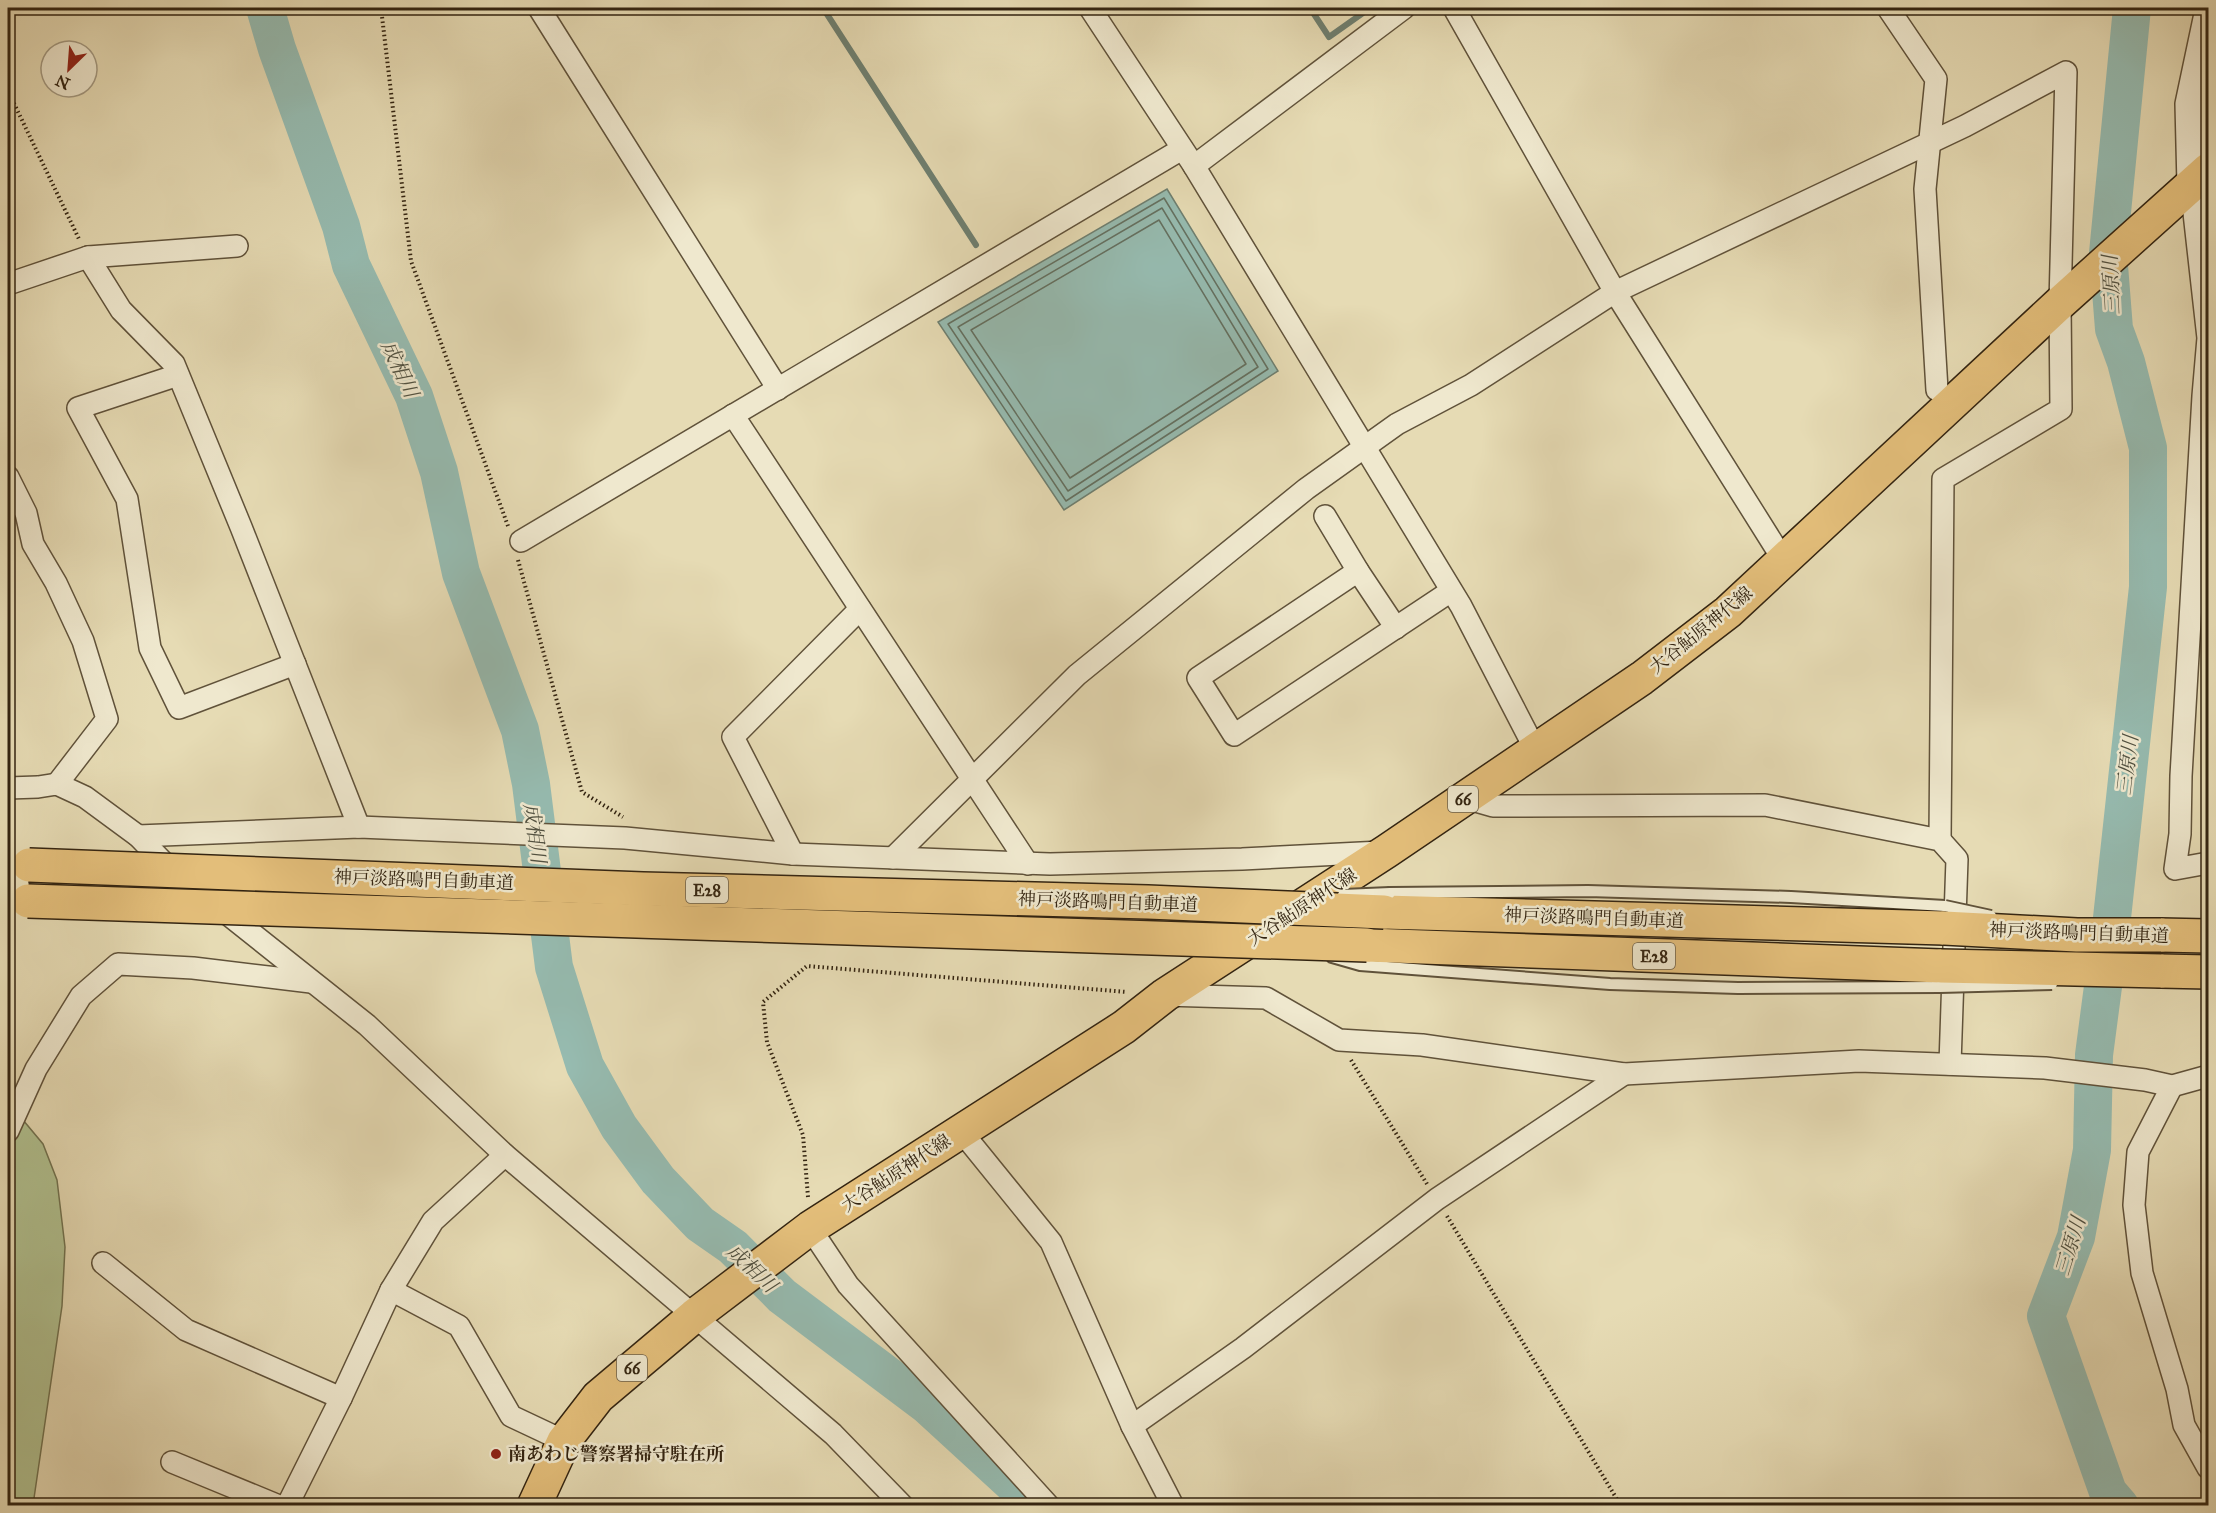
<svg xmlns="http://www.w3.org/2000/svg" width="2216" height="1513" font-family="'IM FELL Great Primer','Noto Serif JP',serif">
<style>
.green{fill:#b1c190;stroke:#727250;stroke-width:1.5}
.water{fill:#96bbb0;stroke:#6e7f70;stroke-width:1.5}
.lines{fill:none;stroke-linecap:round;stroke-linejoin:round}
.shore{stroke:#647060;stroke-width:1.5}
.stream{stroke:#6e7f70;stroke-width:6}
.river{stroke:#96bbb0;stroke-width:38}
.service-casing{stroke:#60523a;stroke-width:14}
.minor-casing{stroke:#60523a;stroke-width:24}
.tertiary-casing{stroke:#60523a;stroke-width:30}
.primary-casing{stroke:#332411;stroke-width:36}
.motorway-casing{stroke:#332411;stroke-width:36}
.path{stroke:#332411;stroke-width:4;stroke-dasharray:1.5 3;stroke-linecap:butt}
.service{stroke:#efe8ce;stroke-width:10}
.minor{stroke:#efe8ce;stroke-width:21}
.tertiary{stroke:#efe8ce;stroke-width:27}
.primary{stroke:#e3be7a;stroke-width:33}
.motorway{stroke:#e3be7a;stroke-width:33}
.service-bridge-casing{stroke:#60523a;stroke-width:14;stroke-linecap:butt}
.motorway-bridge-casing{stroke:#332411;stroke-width:36;stroke-linecap:butt}
.service-bridge{stroke:#efe8ce;stroke-width:10}
.motorway-bridge{stroke:#e3be7a;stroke-width:33}
.poi-dot{fill:#8f2418;stroke:#efe8ce;stroke-width:2}
.labels{text-anchor:middle;dominant-baseline:central;stroke-width:5;stroke-linejoin:round;paint-order:stroke}
.shield{fill:#efe8ce;stroke:#6b5f4a;stroke-width:1.5}
.shield-label{font-size:16px;font-weight:bold;fill:#332411}
.street-label{font-size:18px;fill:#332411;stroke:#efe8ce}
.poi-label{font-size:18px;font-weight:bold;fill:#332411;stroke:#efe8ce;text-anchor:start}
.water-label{font-size:20px;font-style:italic;fill:#515141;stroke:#efe8ce}
</style>
<rect width="100%" height="100%" fill="#e6dbb4"/>
<filter id="stains"><feTurbulence type="fractalNoise" baseFrequency=".00333" numOctaves="4"/><feColorMatrix values="0 0 0 0 .2 0 0 0 0 .09 0 0 0 0 .02 0 0 0 .5 -.17"/></filter>
<radialGradient id="worn" r=".72"><stop offset=".6" stop-color="#630" stop-opacity="0"/><stop offset="1" stop-color="#630" stop-opacity=".3"/></radialGradient>
<!-- green -->
<polygon class="green" points="8,1102 43,1144 57,1180 65,1247 62,1306 33,1505 8,1505"/>
<!-- water -->
<polygon class="water" points="1167,189 1278,371 1064,510 938,322"/>
<g class="lines">
<!-- shore -->
<g class="shore">
<polygon points="1164,198 1268,369 1066,501 948,324"/>
<polygon points="1162,208 1258,367 1068,491 958,327"/>
<polygon points="1159,220 1246,364 1070,478 971,330"/>
</g>
<!-- stream -->
<g class="stream">
<polyline points="823,8 976,245"/>
<polyline points="1310,8 1329,37 1370,8"/>
</g>
<!-- river -->
<g class="river">
<polyline points="265,8 277,49 341,226 351,265 414,396 439,472 461,573 520,730 531,784 554,967 585,1066 619,1127 658,1180 700,1224 733,1247 782,1296 927,1405 1012,1483 1033,1506"/>
<polyline points="2120,1506 2108,1492 2046,1316 2076,1237 2092,1150 2094,1055 2112,918 2148,587 2148,448 2126,362 2114,329 2108,253 2132,8"/>
</g>
<!-- service casing -->
<g class="service-casing">
<g id="service">
<polyline points="1390,893 1588,891 1791,897 1945,906"/>
<polyline points="1332,957 1360,965 1610,984 1738,988 1940,987"/>
</g>
</g>
<!-- minor casing -->
<g class="minor-casing">
<g id="minor">
<polyline points="539,8 778,389"/>
<polyline points="1090,8 1194,166 1461,606 1535,749"/>
<polyline points="1454,8 1615,292 1784,561"/>
<polyline points="1888,8 1936,79 1925,189 1937,390"/>
<polyline points="1194,166 1404,8"/>
<polyline points="2191,186 2208,338 2203,396 2181,776 2180,834 2175,869 2208,863"/>
<polyline points="88,257 121,310 174,364 241,527 359,827"/>
<polyline points="8,284 88,257 237,246"/>
<polyline points="178,375 78,408 127,499 150,648 179,708 295,664"/>
<polyline points="733,415 1028,864"/>
<polyline points="8,477 26,513 33,544 56,583 83,641 107,719 57,784"/>
<polyline points="1325,516 1358,571 1396,628"/>
<polyline points="521,541 1182,149"/>
<polyline points="1358,571 1198,678 1234,735 1451,591"/>
<polyline points="8,788 38,787 57,784 85,797 138,836 166,865 367,1025 505,1155 833,1434 903,1506"/>
<polyline points="1465,798 1493,806 1765,805 1940,840 1957,859 1950,1064"/>
<polyline points="138,836 359,827 625,838 793,854 1050,864 1242,859 1381,852"/>
<polyline points="793,854 733,737 860,609"/>
<polyline points="893,858 1077,675 1306,489 1397,424 1471,385 1615,292 1965,126 2066,72 2060,303 2061,409 1943,479 1940,840"/>
<polyline points="1165,995 1266,998 1339,1040 1422,1045 1624,1074 1859,1061 2045,1068 2145,1080 2172,1086 2208,1076"/>
<polyline points="2172,1086 2138,1152 2134,1205 2142,1273 2177,1389 2184,1425 2208,1468"/>
<polyline points="8,1131 36,1069 81,996 118,964 193,968 311,982"/>
<polyline points="961,1131 1051,1242 1132,1426 1173,1506"/>
<polyline points="810,1228 848,1285 1049,1506"/>
<polyline points="103,1263 186,1330 341,1398"/>
<polyline points="391,1290 459,1326 511,1416 564,1441"/>
<polyline points="1132,1426 1243,1348 1437,1199 1624,1074"/>
<polyline points="172,1462 279,1506"/>
<polyline points="287,1506 341,1398 391,1290 433,1221 505,1155"/>
</g>
</g>
<!-- tertiary casing -->
<g class="tertiary-casing">
<polyline id="tertiary" points="2191,186 2189,104 2208,14"/>
</g>
<!-- primary casing -->
<g class="primary-casing">
<polyline id="primary" points="534,1506 564,1441 598,1397 694,1316 810,1228 1124,1027 1165,995 1387,851 1642,678 1728,612 2060,303 2208,170"/>
</g>
<!-- motorway casing -->
<g class="motorway-casing">
<g id="motorway">
<polyline points="1384,912 1944,928"/>
<polyline points="2161,935 2208,936"/>
<polyline points="1367,945 1941,966"/>
<polyline points="2161,971 2208,972"/>
</g>
</g>
<!-- path -->
<g class="path">
<polyline points="381,8 411,261 508,526"/>
<polyline points="8,91 79,239"/>
<polyline points="518,560 582,792 623,817"/>
<polyline points="1351,1060 1427,1184"/>
<polyline points="808,1197 803,1135 767,1042 763,1002 807,966 1127,992"/>
<polyline points="1447,1216 1621,1506"/>
</g>
<!-- service -->
<use href="#service" class="service"/>
<!-- minor -->
<use href="#minor" class="minor"/>
<!-- tertiary -->
<use href="#tertiary" class="tertiary"/>
<!-- primary -->
<use href="#primary" class="primary"/>
<!-- motorway -->
<use href="#motorway" class="motorway"/>
<!-- service-bridge casing -->
<g class="service-bridge-casing">
<g id="service-bridge">
<polyline points="1343,895 1390,893"/>
<polyline points="1945,906 1991,916"/>
<polyline points="1940,987 2052,984"/>
</g>
</g>
<!-- motorway-bridge casing -->
<g class="motorway-bridge-casing">
<g id="motorway-bridge">
<polyline points="29,865 643,889 1148,902 1384,912"/>
<polyline points="28,901 1367,945"/>
<polyline points="1944,928 2077,935 2161,935"/>
<polyline points="1941,966 2161,971"/>
</g>
</g>
<!-- service-bridge -->
<use href="#service-bridge" class="service-bridge"/>
<!-- motorway-bridge -->
<use href="#motorway-bridge" class="motorway-bridge"/>
</g>
<!-- markers -->
<circle class="poi-dot" cx="496" cy="1454" r="6"/>
<g class="labels">
<!-- shield labels -->
<g class="shield">
<rect x="1448" y="786" width="30" height="26" rx="4.5"/>
<rect x="686" y="877" width="42" height="26" rx="4.5"/>
<rect x="1633" y="943" width="42" height="26" rx="4.5"/>
<rect x="617" y="1355" width="30" height="26" rx="4.5"/>
</g>
<g class="shield-label">
<text x="1463" y="799">66</text>
<text x="707" y="890">E28</text>
<text x="1654" y="956">E28</text>
<text x="632" y="1368">66</text>
</g>
<!-- street labels -->
<g class="street-label">
<text transform="translate(1701 630) rotate(-39)">大谷鮎原神代線</text>
<text transform="translate(424 880) rotate(2)">神戸淡路鳴門自動車道</text>
<text transform="translate(1108 902) rotate(2)">神戸淡路鳴門自動車道</text>
<text transform="translate(1302 907) rotate(-33)">大谷鮎原神代線</text>
<text transform="translate(1594 918) rotate(2)">神戸淡路鳴門自動車道</text>
<text transform="translate(2079 933) rotate(2)">神戸淡路鳴門自動車道</text>
<text transform="translate(896 1173) rotate(-33)">大谷鮎原神代線</text>
</g>
<!-- poi labels -->
<g class="poi-label">
<text x="508" y="1454">南あわじ警察署掃守駐在所</text>
</g>
<!-- water labels -->
<g class="water-label">
<text transform="translate(2111 285) rotate(-93)">三原川</text>
<text transform="translate(400 369) rotate(65)">成相川</text>
<text transform="translate(2127 765) rotate(-83)">三原川</text>
<text transform="translate(535 833) rotate(82)">成相川</text>
<text transform="translate(2070 1246) rotate(-73)">三原川</text>
<text transform="translate(752 1268) rotate(43)">成相川</text>
</g>
</g>
<!-- margin -->
<rect width="2216" height="1513" fill="none" stroke="#e6dbb4" stroke-width="30"/>
<rect x="9" y="9" width="2198" height="1495" fill="none" stroke="#332411" stroke-width="3"/>
<rect x="15" y="15" width="2186" height="1483" fill="none" stroke="#332411" stroke-width="1.5"/>
<!-- north arrow -->
<g transform="translate(69 69) rotate(205)"><circle r="28" fill="#efe8ce" stroke="#a49a82" stroke-width="1.5"/>
<path d="M0-4.5L10 22L0 15L-10 22Z" fill="#8f2418"/>
<text y="-9" font-size="16" font-weight="bold" text-anchor="middle" fill="#332411">N</text>
</g>
<rect width="100%" height="100%" filter="url(#stains)"/>
<rect width="100%" height="100%" fill="url(#worn)"/>
</svg>
